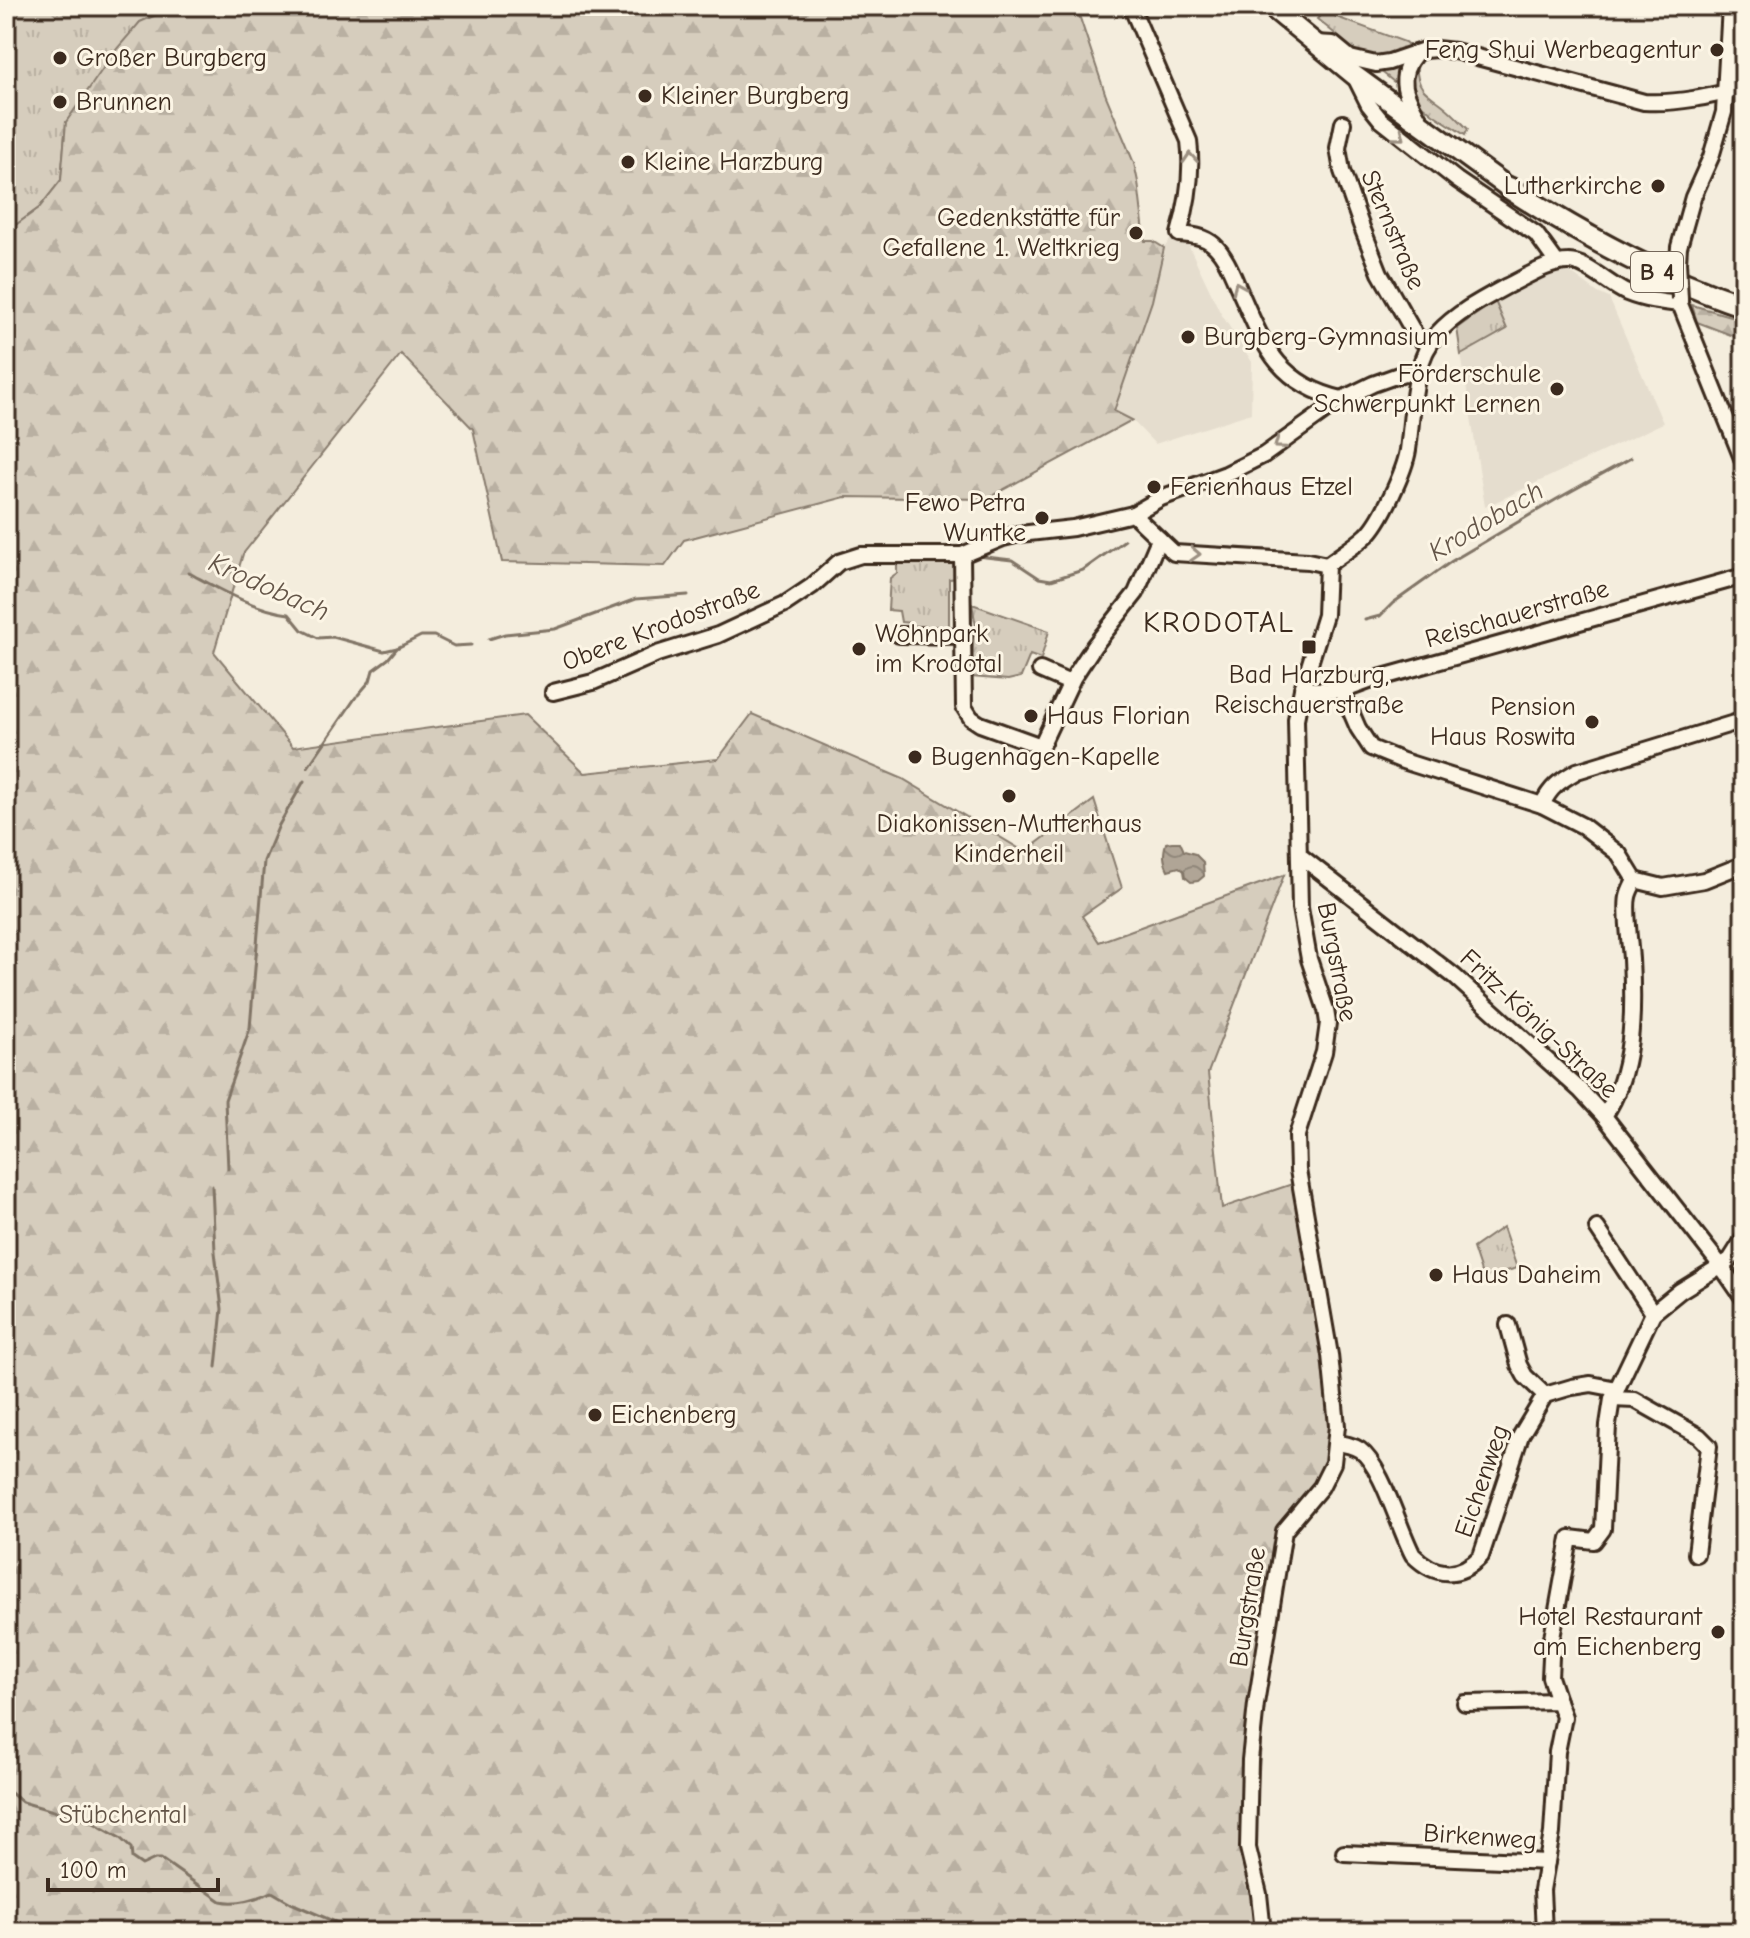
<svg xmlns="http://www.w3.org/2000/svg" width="1750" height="1938" font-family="'Comic Neue',sans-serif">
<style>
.built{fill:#e5ddce}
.grass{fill:url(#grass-tufts);stroke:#887c6e;stroke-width:2}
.forest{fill:url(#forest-firs);stroke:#887c6e;stroke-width:2}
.water{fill:url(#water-waves);stroke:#817466;stroke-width:2}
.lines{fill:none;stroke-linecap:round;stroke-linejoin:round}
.stream{stroke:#817466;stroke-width:3}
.minor-casing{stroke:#3b2a1e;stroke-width:20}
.major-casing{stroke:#3b2a1e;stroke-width:24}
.highway-casing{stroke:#3b2a1e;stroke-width:26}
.minor{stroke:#fcf5e5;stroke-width:14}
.major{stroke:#fcf5e5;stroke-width:18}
.highway{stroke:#fcf5e5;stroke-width:20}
.minor-bridge-casing{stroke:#3b2a1e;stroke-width:20;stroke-linecap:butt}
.minor-bridge{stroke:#fcf5e5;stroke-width:14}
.oneway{stroke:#9c9082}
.poi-dot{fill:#3b2a1e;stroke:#fcf5e5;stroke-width:3}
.labels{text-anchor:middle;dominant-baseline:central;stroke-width:6;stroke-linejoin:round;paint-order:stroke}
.shield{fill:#fcf5e5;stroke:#75675a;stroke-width:2}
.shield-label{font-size:24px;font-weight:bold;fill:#3b2a1e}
.poi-label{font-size:26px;fill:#3b2a1e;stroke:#fcf5e5;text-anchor:start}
.street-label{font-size:26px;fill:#3b2a1e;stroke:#fcf5e5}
.park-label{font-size:26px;fill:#625346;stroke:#fcf5e5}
.water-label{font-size:28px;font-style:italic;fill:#645548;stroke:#fcf5e5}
.quarter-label{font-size:30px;letter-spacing:2px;fill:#3b2a1e;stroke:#fcf5e5}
</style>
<defs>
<pattern id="grass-tufts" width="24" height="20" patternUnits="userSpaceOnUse" patternTransform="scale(2)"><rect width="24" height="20" fill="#d6cdbd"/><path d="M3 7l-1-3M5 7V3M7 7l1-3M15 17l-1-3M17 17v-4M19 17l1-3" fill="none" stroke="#b9b0a2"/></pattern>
<pattern id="forest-firs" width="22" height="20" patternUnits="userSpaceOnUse" patternTransform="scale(2)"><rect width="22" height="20" fill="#d6cdbd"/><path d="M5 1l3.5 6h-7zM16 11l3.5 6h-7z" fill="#b9b0a2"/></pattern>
<pattern id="water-waves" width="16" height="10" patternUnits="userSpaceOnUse" patternTransform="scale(2)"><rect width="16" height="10" fill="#b0a596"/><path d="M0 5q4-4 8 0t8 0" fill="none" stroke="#90877a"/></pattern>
</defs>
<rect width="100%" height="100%" fill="#f4eddd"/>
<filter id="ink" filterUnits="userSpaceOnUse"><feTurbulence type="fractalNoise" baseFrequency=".0125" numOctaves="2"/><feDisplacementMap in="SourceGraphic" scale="16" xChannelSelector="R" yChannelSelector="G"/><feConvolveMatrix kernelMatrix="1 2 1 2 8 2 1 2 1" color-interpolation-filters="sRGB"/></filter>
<g filter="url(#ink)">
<!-- built -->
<g class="built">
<polygon points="1170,240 1186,240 1220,312 1252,362 1251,413 1155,444 1132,420 1114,412 1152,301 1164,248"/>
<polygon points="1567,270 1598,293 1609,298 1663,423 1485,507 1457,328 1495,301 1551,274"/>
</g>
<!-- grass -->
<g class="grass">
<polygon points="6,6 166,6 163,12 140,22 66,122 61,180 39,208 6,232"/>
<path d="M1327,8l9,9 69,25c18,16 6,31 18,47 5,6 15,12 21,17 9,7 16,15 24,23l-3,6 -32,-21 -116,-95z"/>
<polygon points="1495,301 1507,329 1461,355 1457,328"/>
<polygon points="908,563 959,563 959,578 949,579 949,629 916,630 911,623 901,622 899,611 888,610 890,578 897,573 897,564"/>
<polygon points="972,604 1049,631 1041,659 1030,655 1021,677 1008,680 972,677 973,636 977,632"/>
<polygon points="1503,1227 1517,1268 1483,1278 1473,1248"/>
</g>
<!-- forest -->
<g class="forest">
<polygon points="166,6 1076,6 1106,96 1134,163 1138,182 1145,241 1153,241 1164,248 1152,301 1114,411 1132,420 986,499 845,497 684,540 665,566 502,562 473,429 401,354 243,554 214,652 293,747 525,715 585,773 718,759 752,714 903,779 1025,852 1094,800 1122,888 1082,916 1099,942 1284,875 1208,1073 1222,1208 1295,1183 1334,1416 1330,1455 1317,1485 1282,1524 1272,1580 1254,1844 1257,1932 6,1932 6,232 39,208 61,180 66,122 115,51 140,22 163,12"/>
<polygon points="1692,305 1744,320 1744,340 1697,322"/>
</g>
<!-- water -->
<path class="water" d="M1172,842h8l4,9 11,3 8,8 1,14 -6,5 -7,1 -6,-5 -1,-6 -5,-4 -11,3c-5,-10 -5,-17 -2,-27z"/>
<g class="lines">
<!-- stream -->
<g class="stream">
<polyline points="977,556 1012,560 1039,578 1051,580 1083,570 1125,540"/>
<path d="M189,573c32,17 64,36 100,41l13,16 16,8 15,-1 51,14 13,-3 24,-12h13l20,10 17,-1"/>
<polyline points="1365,620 1380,616 1393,603 1452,561 1557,499 1631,458"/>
<polyline points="489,639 505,634 555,629 636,599 688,595"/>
<polyline points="358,695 370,681 373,670 388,659 397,648"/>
<polyline points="308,767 356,697"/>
<polyline points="228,1169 225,1100 250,1028 264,861 279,825 304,781"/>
<polyline points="212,1186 215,1252 222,1309 216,1367"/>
<path d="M6,1789l16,13 70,20 28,16 11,10 1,10 10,7 13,-6h6l60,42c17,4 35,-2 51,-9l19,11 58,25 3,4"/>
<polyline points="1739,1931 1744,1924"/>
<path d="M1684,1932c10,-6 31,-5 41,0"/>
</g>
<!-- minor casing -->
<g class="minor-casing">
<g id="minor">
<path d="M1131,6l58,135c4,32 -1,62 -10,93 12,1 25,2 35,11 11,10 18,28 24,42 25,56 38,97 104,112"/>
<path d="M1315,43l18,1 17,14 26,6 13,-2 35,-12 12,-1 19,2 189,51c34,2 67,-6 100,-14"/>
<path d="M1416,53c-21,25 -10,43 4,67"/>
<polyline points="1355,77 1369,105 1381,120 1457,180 1536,234 1557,263"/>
<polyline points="1343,123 1338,148 1342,171 1361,225 1380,273 1416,336 1429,346"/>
<polyline points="1678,262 1679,247 1693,197 1711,157 1724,112 1730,6"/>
<polyline points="1680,299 1680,304 1744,463"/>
<polyline points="1133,514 1174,553 1308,561 1327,565"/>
<polyline points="962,555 964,707 971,718 980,724 1041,746 1073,678 1094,646 1136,593 1159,539"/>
<polyline points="899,635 964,636"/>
<polyline points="1040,670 1070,683"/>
<polyline points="1302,689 1342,691 1372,680 1744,576"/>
<path d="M1342,691l16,37 13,20 32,13 139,44 41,21 36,28 16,26c-2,5 -6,11 -7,17 -3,12 2,47 3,62 3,51 3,114 -27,157"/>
<polyline points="553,692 593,682 657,654 718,635 785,604 812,586 839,562 861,555 962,555 1003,538 1020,534 1073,528 1133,514 1161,498 1226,474 1264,455 1342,399 1373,384 1404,373 1418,374"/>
<path d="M1542,805c9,-19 18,-24 35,-34l167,-51"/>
<polyline points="1299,855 1454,976 1580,1090 1604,1116 1721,1266 1744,1299"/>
<polyline points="1635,880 1663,887 1704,880 1744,864"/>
<polyline points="1597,1228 1653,1313"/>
<polyline points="1508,1325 1519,1365 1525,1376 1545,1395"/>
<polyline points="1612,1399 1635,1400 1699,1436 1709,1446 1696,1554"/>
<path d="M1336,1443c9,1 16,2 24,7 22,16 39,79 53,105 22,22 46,24 68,1l40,-121 24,-40 27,-8 19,-3 26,5"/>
<polyline points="1558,1701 1550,1677 1552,1638 1570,1538 1594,1541 1603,1529 1608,1425 1612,1399 1653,1313 1680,1291 1730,1260 1744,1238"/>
<polyline points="1465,1703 1558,1701 1564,1717 1557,1752 1552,1833 1542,1890 1544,1932"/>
<polyline points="1344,1853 1547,1862"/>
<path d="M1263,1932l-4,-38 -11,-46 2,-88 6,-56 28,-173 37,-44 12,-24 4,-37 -7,-71 -32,-185 -1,-35 27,-83 4,-29 -2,-13 -17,-51 -9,-51 -4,-189 6,-30 23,-74 2,-50c13,-10 27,-18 39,-29 15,-13 39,-66 42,-86 5,-36 4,-88 29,-116 19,-21 46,-35 70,-48 19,-9 41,-24 62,-24 17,0 40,23 58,31 17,7 35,9 53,11"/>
</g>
</g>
<!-- major casing -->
<g class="major-casing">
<polyline id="major" points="1270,6 1354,75 1509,188"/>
</g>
<!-- highway casing -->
<g class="highway-casing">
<path id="highway" d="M1509,188c74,48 151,90 235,118"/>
</g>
<!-- minor -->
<use href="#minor" class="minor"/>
<!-- major -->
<use href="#major" class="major"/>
<!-- highway -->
<use href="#highway" class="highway"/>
<!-- minor-bridge casing -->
<g class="minor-bridge-casing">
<polyline id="minor-bridge" points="1678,262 1680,299"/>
</g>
<!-- minor-bridge -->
<use href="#minor-bridge" class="minor-bridge"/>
</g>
<!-- one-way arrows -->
<defs><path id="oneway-chevron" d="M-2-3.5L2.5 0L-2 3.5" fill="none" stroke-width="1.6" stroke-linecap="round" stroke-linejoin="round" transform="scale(2)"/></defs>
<g class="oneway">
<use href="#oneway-chevron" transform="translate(1400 136) rotate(39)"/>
<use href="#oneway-chevron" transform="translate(1190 158) rotate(-94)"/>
<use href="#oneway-chevron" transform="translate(1238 287) rotate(-114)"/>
<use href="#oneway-chevron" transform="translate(1279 444) rotate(144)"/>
<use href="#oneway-chevron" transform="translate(1195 554) rotate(3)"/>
</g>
</g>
<!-- markers -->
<g class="poi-dot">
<circle cx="1717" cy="50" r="8"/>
<circle cx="60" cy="58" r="8"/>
<circle cx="645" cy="96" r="8"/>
<circle cx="60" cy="102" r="8"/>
<circle cx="628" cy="162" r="8"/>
<circle cx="1658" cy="186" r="8"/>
<circle cx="1136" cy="233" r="8"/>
<circle cx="1188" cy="337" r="8"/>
<circle cx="1557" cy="389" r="8"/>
<circle cx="1154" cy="487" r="8"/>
<circle cx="1042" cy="518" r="8"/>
<rect x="1301" y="639" width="16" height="16" rx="4"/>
<circle cx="859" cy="649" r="8"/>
<circle cx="1031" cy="716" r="8"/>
<circle cx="1592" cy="722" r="8"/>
<circle cx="915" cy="757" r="8"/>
<circle cx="1009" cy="796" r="8"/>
<circle cx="1436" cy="1275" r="8"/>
<circle cx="595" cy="1415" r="8"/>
<circle cx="1718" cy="1632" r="8"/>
</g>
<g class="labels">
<!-- shield labels -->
<rect class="shield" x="1631" y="252" width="52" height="40" rx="6"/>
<g class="shield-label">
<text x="1657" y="272">B 4</text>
</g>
<!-- poi labels -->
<g class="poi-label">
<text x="1701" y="50" text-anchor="end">Feng Shui Werbeagentur</text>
<text x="76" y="58">Großer Burgberg</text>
<text x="661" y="96">Kleiner Burgberg</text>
<text x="76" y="102">Brunnen</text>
<text x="644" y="162">Kleine Harzburg</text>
<text x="1642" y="186" text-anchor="end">Lutherkirche</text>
<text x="1120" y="218" text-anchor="end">Gedenkstätte für<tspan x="1120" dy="30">Gefallene 1. Weltkrieg</tspan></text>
<text x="1204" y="337">Burgberg-Gymnasium</text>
<text x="1541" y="374" text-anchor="end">Förderschule<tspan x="1541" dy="30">Schwerpunkt Lernen</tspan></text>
<text x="1170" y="487">Ferienhaus Etzel</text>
<text x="1026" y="503" text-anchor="end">Fewo Petra<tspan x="1026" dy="30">Wuntke</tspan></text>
<text x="875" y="634">Wohnpark<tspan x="875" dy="30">im Krodotal</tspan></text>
<text x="1309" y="675" text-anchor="middle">Bad Harzburg,<tspan x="1309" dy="30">Reischauerstraße</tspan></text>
<text x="1576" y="707" text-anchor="end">Pension<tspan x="1576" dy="30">Haus Roswita</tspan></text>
<text x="1047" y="716">Haus Florian</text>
<text x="931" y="757">Bugenhagen-Kapelle</text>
<text x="1009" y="824" text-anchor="middle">Diakonissen-Mutterhaus<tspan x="1009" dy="30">Kinderheil</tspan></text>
<text x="1452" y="1275">Haus Daheim</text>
<text x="611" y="1415">Eichenberg</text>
<text x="1702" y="1617" text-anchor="end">Hotel Restaurant<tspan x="1702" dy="30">am Eichenberg</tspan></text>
</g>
<!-- street labels -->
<g class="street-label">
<text transform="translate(1393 230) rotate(67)">Sternstraße</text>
<text transform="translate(1517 614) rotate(-16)">Reischauerstraße</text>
<text transform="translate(661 626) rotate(-21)">Obere Krodostraße</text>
<text transform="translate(1337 962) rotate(79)">Burgstraße</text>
<text transform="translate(1539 1024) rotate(43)">Fritz-König-Straße</text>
<text transform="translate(1482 1481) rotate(-71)">Eichenweg</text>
<text transform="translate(1248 1607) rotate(-81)">Burgstraße</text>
<text transform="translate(1480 1837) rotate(4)">Birkenweg</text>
</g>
<!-- park labels -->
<g class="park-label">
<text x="123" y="1815">Stübchental</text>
</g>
<!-- water labels -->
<g class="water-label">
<text transform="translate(1486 521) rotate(-31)">Krodobach</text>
<text transform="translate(269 587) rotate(24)">Krodobach</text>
</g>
<!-- quarter labels -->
<g class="quarter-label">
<text x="1219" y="622">KRODOTAL</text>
</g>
</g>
<!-- margin -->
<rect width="1750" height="1938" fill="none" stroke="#fcf5e5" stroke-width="32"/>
<rect x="16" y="16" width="1718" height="1906" fill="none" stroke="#3b2a1e" stroke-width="3" filter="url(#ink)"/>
<!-- scale -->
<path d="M48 1878v12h170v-12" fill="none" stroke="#3b2a1e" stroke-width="4"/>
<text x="60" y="1878" font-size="24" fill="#3b2a1e" stroke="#fcf5e5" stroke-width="6" paint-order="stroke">100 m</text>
</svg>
